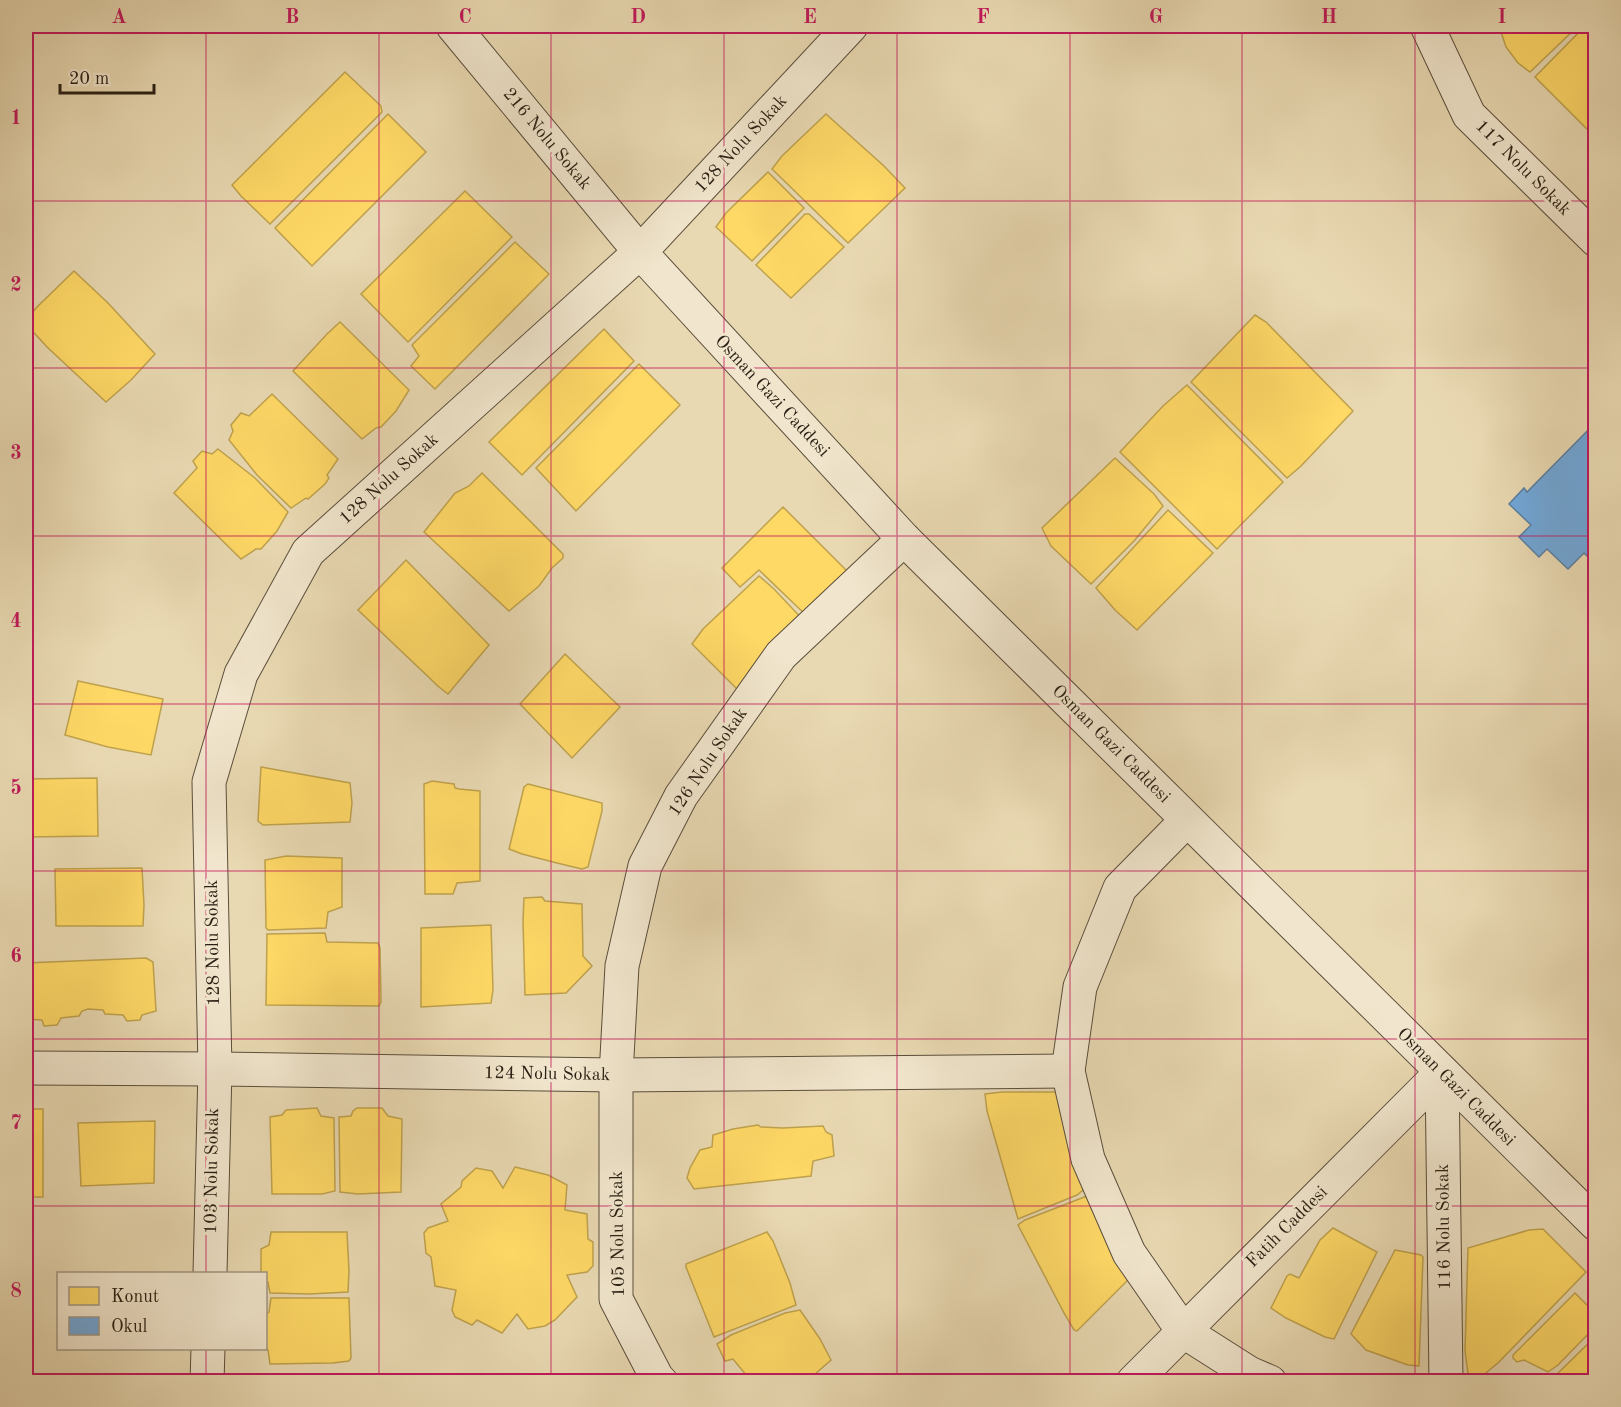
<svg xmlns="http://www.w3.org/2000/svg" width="1621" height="1407" font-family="'Old Standard TT',serif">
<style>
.homes{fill:#ffd966;stroke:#bfa24d;stroke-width:1.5}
.schools{fill:#6fa8dc;stroke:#5a7fa0;stroke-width:1.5}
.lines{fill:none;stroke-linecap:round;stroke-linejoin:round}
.minor-casing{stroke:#5a4e3c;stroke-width:35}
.minor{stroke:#f1e6cd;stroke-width:33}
.grid{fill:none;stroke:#c2185b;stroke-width:1.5;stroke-opacity:0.55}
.labels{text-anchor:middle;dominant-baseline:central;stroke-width:6;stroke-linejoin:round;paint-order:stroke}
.street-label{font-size:18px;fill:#2a2014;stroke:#f1e6cd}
.neatline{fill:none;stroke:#c2185b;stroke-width:2}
.grid-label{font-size:20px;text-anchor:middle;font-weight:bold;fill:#c2185b}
</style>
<rect width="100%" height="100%" fill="#e9d9b2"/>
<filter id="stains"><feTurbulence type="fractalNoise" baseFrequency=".00333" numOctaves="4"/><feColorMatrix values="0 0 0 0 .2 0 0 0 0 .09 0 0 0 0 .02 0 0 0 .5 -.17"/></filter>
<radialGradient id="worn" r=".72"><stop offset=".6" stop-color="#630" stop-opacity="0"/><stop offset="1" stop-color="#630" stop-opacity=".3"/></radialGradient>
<!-- homes -->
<g class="homes">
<polygon points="1499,26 1578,26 1530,72 1518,63 1506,47"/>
<polygon points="1585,26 1596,26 1596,130 1591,133 1535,77"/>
<polygon points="345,72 381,106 382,112 270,224 241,196 232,185"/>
<polygon points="388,114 426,152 312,266 275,228"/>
<polygon points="826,114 884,166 905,188 848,243 772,169 782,156"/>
<polygon points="768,172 804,208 752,261 716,227 726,213"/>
<polygon points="465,191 512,237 408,342 361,294"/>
<polygon points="805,214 809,214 844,247 791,298 756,265"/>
<polygon points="515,242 549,274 435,389 411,366 419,356 412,345"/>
<polygon points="74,271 108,303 155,354 131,380 106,402 47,347 26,324 26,320 37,307"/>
<polygon points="1255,315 1266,322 1353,411 1301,466 1287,478 1191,382"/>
<polygon points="340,322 409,390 396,411 381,427 376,428 362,439 293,371 327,334"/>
<polygon points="604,329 634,361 522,475 489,442"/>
<polygon points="639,364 680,405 576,511 536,468"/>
<polygon points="1187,385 1283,482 1217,549 1120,452 1163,406"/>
<polygon points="272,394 338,459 327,475 329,478 325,484 308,499 306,498 291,508 257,475 229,440 233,431 231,425 241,413 249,416"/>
<polygon points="218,449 255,478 288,512 277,531 261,549 256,549 241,559 174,493 197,468 193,461 202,451 212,454"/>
<polygon points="1115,458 1154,494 1163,506 1134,541 1091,584 1051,546 1042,528"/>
<polygon points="482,473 563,554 563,558 552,568 539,586 509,611 424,532 455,493 469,486"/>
<polygon points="783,507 852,576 810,619 759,570 740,587 722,568"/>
<polygon points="1168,510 1213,553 1137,630 1115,610 1096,588"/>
<polygon points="406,560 489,645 448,694 439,687 358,610"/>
<polygon points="759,576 774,589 806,623 738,690 692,644 703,629"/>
<polygon points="565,654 620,707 572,758 520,704"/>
<polygon points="78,681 163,699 151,755 108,747 65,735"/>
<polygon points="261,767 350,783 352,803 350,822 263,825 258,821"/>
<polygon points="97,778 98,836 26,837 26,779"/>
<polygon points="432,781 454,784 455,788 459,789 480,791 480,881 457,883 453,894 425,894 424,784"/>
<polygon points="528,784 602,803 602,811 588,867 582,869 561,864 522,854 509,849 524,787"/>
<polygon points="286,856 342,858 342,907 328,912 326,928 268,930 266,928 265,860"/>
<polygon points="142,868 144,905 143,926 56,926 55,869"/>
<polygon points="542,897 545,901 582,904 583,956 592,966 566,993 525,995 523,921 524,898"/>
<polygon points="491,925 493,990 491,1003 421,1007 421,928"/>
<polygon points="325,933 327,942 378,943 380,948 381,1002 379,1006 266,1005 267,934"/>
<polygon points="146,958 153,962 156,1011 142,1015 140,1020 127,1021 123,1015 105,1014 103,1010 88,1009 82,1011 79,1016 61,1018 57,1025 44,1026 42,1020 26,1019 26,963"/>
<polygon points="1002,1092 1064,1092 1083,1190 1077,1195 1018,1219 987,1111 985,1094"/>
<polygon points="317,1108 321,1116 334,1118 335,1191 322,1194 272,1194 270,1117 282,1115 286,1110"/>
<polygon points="357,1108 382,1108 388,1116 402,1119 401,1192 358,1194 340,1192 339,1117 351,1116 353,1111"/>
<rect x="26" y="1109" width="17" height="88"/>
<polygon points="155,1121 154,1183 81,1186 78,1123"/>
<polygon points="758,1125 761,1127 783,1128 823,1126 826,1132 832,1135 834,1156 813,1161 811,1176 694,1189 687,1178 690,1168 700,1150 712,1147 713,1135 733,1129"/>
<polygon points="515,1167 548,1175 567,1185 565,1210 587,1214 588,1239 593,1242 593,1266 587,1272 567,1275 577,1297 555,1320 545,1326 528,1329 517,1314 502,1333 477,1320 472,1325 455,1317 452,1310 456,1290 435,1286 431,1257 426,1253 424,1233 428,1228 448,1221 441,1204 461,1187 462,1181 476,1168 492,1171 503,1188"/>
<polygon points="1087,1196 1133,1275 1077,1331 1074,1330 1064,1313 1018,1225 1025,1220"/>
<polygon points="1333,1228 1377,1252 1334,1339 1325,1337 1286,1318 1271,1308 1287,1276 1290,1274 1299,1278 1320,1240"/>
<polygon points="1543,1229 1586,1272 1499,1362 1475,1382 1468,1373 1465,1351 1468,1248 1529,1230"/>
<polygon points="271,1232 347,1232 349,1271 348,1292 309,1294 270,1293 268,1282 266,1281 266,1274 261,1274 261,1249 269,1245"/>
<polygon points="767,1232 773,1241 790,1283 796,1305 714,1337 686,1267 686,1264"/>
<polygon points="1395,1250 1421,1255 1423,1257 1419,1366 1408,1365 1366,1350 1351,1334"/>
<polygon points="26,1272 29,1272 30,1346 26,1346"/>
<polygon points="1575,1293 1596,1314 1596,1326 1558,1365 1548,1372 1524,1360 1517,1362 1513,1358 1513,1355"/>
<polygon points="271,1298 349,1298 351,1358 349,1361 333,1363 270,1364 268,1350 265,1348 266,1314 269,1312"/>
<polygon points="800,1310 820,1339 831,1360 806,1382 752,1382 733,1359 725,1361 717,1344 731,1335 785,1313"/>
<polygon points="1596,1336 1596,1382 1565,1382 1558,1373"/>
</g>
<!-- schools -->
<polygon class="schools" points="1596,422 1596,553 1590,559 1584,553 1568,569 1547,549 1539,557 1519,537 1531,525 1509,504 1524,488 1527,492"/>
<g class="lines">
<!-- minor casing -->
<g class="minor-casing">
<g id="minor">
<polyline points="453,26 640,252 904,539 1596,1224"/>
<polyline points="1427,26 1469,115 1596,240"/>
<polyline points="1187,820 1120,888 1080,987 1068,1071 1088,1159 1129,1253 1183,1331 1249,1373 1270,1382"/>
<polyline points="26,1068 215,1069 616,1075 1068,1071"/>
<polyline points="1442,1072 1446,1382"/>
<polyline points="210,1274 215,1069 209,782 241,674 308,552 640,252 851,26"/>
<polyline points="207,1382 208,1348"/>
<polyline points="661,1382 657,1378 616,1299 616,1075 622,966 645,866 681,796 781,655 904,539"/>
<polyline points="1133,1382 1442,1072"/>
</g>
</g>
<!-- minor -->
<use href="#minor" class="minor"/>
</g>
<!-- grid -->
<path class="grid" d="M206,26v1248M379,26v1356M551,26v1356M724,26v1356M897,26v1356M1070,26v1356M1242,26v1356M1415,26v1356M26,201h1570M26,368h1570M26,536h1570M26,704h1570M26,871h1570M26,1039h1570M26,1206h1570M206,1348v34"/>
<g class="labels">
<!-- street labels -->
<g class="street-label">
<text transform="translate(547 139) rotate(50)">216 Nolu Sokak</text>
<text transform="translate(741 144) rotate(-47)">128 Nolu Sokak</text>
<text transform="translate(1523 168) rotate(45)">117 Nolu Sokak</text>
<text transform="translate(772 396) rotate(47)">Osman Gazi Caddesi</text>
<text transform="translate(389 479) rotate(-42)">128 Nolu Sokak</text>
<text transform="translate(1111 744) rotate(45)">Osman Gazi Caddesi</text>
<text transform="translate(708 762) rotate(-56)">126 Nolu Sokak</text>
<text transform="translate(213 943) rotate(-91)">128 Nolu Sokak</text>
<text transform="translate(547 1074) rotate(1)">124 Nolu Sokak</text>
<text transform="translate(1456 1087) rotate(45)">Osman Gazi Caddesi</text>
<text transform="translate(212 1171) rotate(-89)">103 Nolu Sokak</text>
<text transform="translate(1287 1227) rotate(-45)">Fatih Caddesi</text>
<text transform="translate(1444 1227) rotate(-91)">116 Nolu Sokak</text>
<text transform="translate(618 1234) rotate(-91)">105 Nolu Sokak</text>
</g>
</g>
<!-- margin -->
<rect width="1621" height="1407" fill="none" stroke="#e9d9b2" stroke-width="66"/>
<!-- legend -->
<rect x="57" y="1272" width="210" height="78" fill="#f1e6cd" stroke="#a19783" stroke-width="1.5"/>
<rect x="69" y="1287" width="30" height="18" fill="#ffd966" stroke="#a19783" stroke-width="1.5"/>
<text x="111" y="1302" font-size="18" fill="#2a2014">Konut</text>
<rect x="69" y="1317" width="30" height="18" fill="#6fa8dc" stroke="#a19783" stroke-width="1.5"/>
<text x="111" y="1332" font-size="18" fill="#2a2014">Okul</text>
<!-- scale -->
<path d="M60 84v9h94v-9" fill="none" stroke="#2a2014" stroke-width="3"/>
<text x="69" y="84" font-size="18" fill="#2a2014" stroke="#f1e6cd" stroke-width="4.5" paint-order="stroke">20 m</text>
<rect x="33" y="33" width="1555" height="1341" class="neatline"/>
<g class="grid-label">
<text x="119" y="23">A</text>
<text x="292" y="23">B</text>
<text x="465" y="23">C</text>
<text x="638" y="23">D</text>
<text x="810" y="23">E</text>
<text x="983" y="23">F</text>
<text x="1156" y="23">G</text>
<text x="1329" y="23">H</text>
<text x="1502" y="23">I</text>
<text x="16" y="124">1</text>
<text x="16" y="291">2</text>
<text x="16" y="459">3</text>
<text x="16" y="627">4</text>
<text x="16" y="794">5</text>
<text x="16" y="962">6</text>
<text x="16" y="1129">7</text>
<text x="16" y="1297">8</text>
</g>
<rect width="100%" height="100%" filter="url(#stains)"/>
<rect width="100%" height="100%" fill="url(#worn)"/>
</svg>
